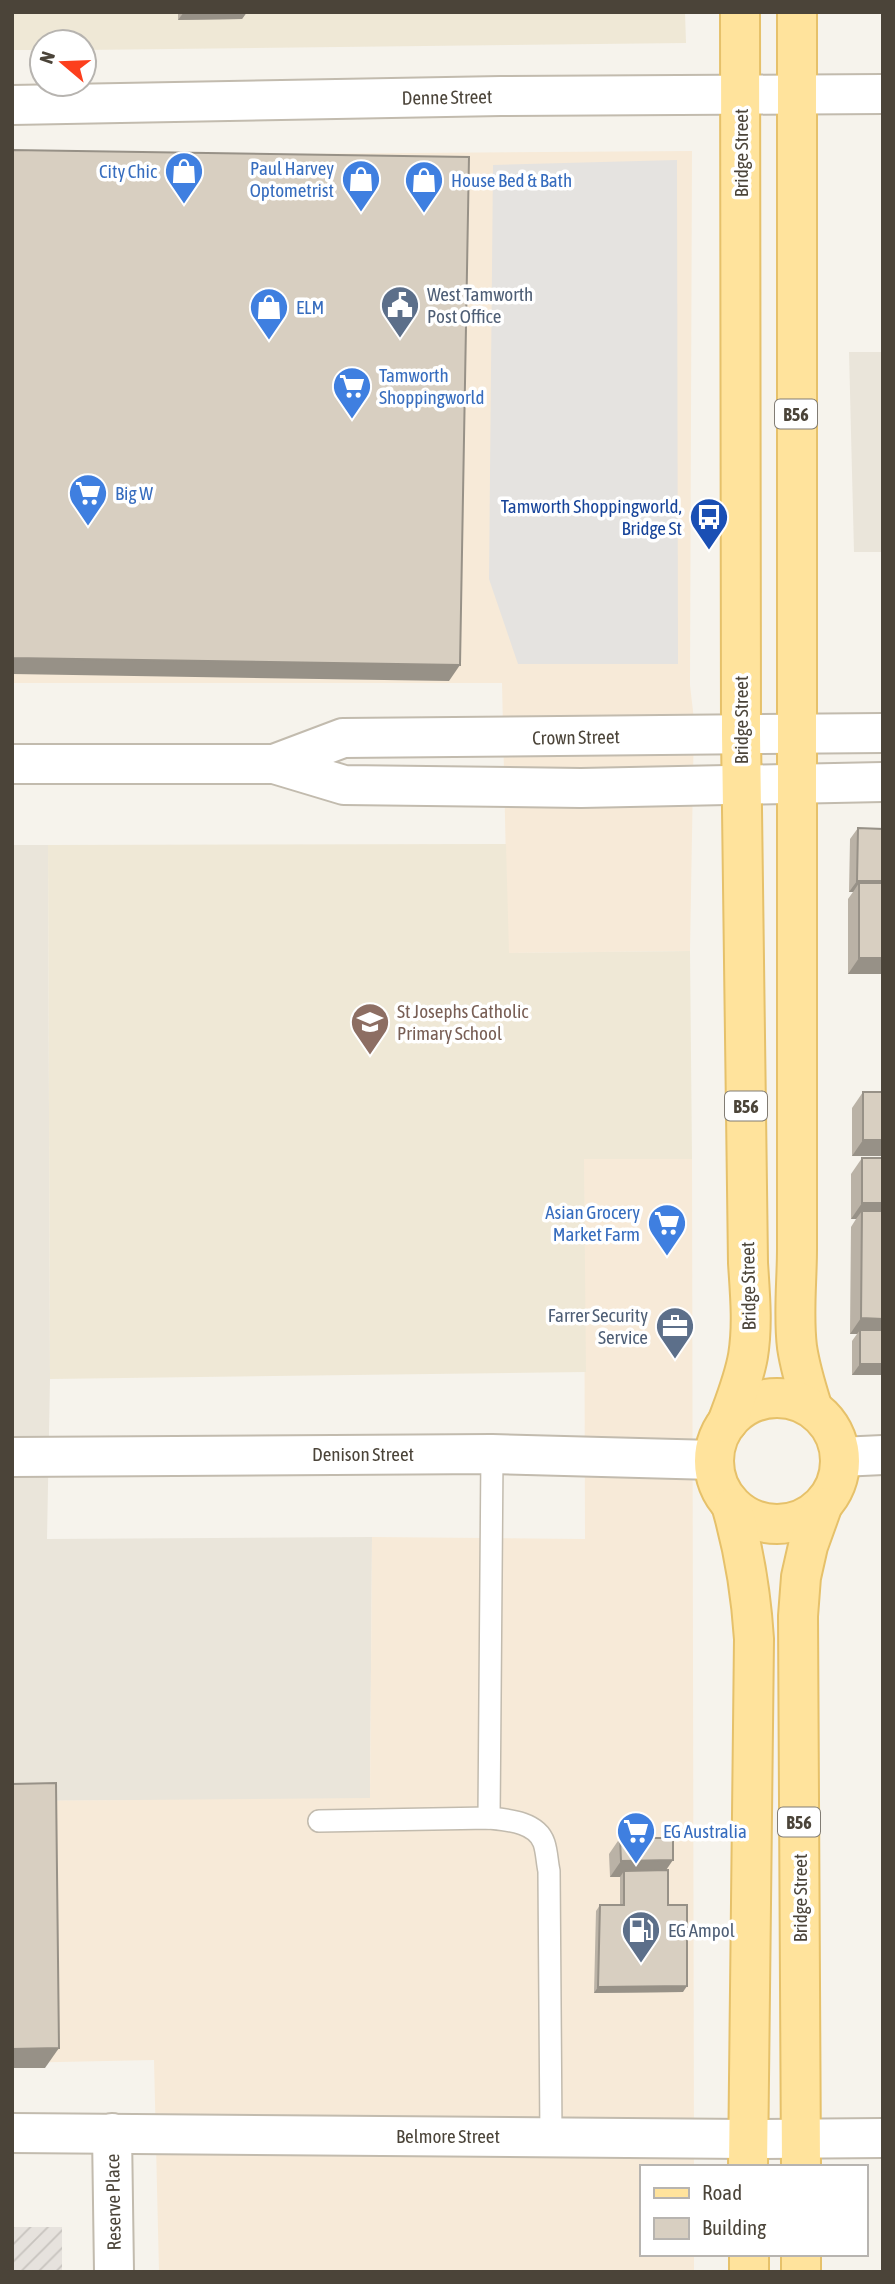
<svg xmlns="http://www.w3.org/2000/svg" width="895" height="2284" font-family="'Asap Condensed',sans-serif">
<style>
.residential{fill:#eae5da}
.commercial{fill:#f7ead8}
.industrial{fill:url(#industrial-furrows)}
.education{fill:#efe8d6}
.parking{fill:#e5e3e0}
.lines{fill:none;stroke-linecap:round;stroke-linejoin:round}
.service-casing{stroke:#c2bbae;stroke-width:24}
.minor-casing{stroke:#c2bbae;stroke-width:42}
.tertiary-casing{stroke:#c2bbae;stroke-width:42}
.primary-casing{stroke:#e6c16a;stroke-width:42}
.service{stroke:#fff;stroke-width:21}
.minor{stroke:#fff;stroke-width:38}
.tertiary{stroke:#fff;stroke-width:38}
.primary{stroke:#ffe39c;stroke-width:38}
.wall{fill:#bab2a6}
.shaded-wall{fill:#979187}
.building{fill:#d8cfc1;stroke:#979187;stroke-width:2}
.labels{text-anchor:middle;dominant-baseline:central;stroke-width:7;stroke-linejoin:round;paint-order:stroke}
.shield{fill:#fff;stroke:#817c74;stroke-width:2}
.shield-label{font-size:18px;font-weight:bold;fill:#4b4439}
.street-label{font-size:19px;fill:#4b4439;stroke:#fff}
.shop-label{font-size:19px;fill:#366cbe;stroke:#fff;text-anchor:start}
.service-label{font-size:19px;fill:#4e5e75;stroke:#fff;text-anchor:start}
.transit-label{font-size:19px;fill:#164399;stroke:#fff;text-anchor:end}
.education-label{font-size:19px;fill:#785e54;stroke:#fff;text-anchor:start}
</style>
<defs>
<pattern id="industrial-furrows" width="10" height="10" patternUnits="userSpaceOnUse" patternTransform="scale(1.75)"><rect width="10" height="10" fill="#e6e2dd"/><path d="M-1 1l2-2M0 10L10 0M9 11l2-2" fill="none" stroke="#c7c3be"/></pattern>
</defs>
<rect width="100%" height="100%" fill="#f6f3ec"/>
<!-- residential -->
<g class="residential">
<polygon points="849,352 883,352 883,552 854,552"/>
<polygon points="12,845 48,845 50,1379 47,1539 372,1537 370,1799 12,1801"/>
</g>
<!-- commercial -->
<g class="commercial">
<polygon points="692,151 690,685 694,720 690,951 508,953 502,683 12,683 12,156"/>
<polygon points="584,1159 692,1159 694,2167 641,2167 641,2254 694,2254 694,2272 159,2272 154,2060 12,2063 12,1801 370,1798 372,1537 585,1539"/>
</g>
<!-- industrial -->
<rect class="industrial" x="12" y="2227" width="50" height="45"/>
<!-- education -->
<g class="education">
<polygon points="12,12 685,12 686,43 84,50 84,42 42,42 42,50 12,50"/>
<polygon points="506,844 509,953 690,951 692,1159 584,1159 586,1372 50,1379 48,845"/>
</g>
<!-- parking -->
<polygon class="parking" points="677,160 678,664 518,664 489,579 493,165"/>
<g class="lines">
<!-- service casing -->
<g class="service-casing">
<g id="service">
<polyline points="489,1818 492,1454"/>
<path d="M319,1821l170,-3c19,2 48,4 55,25 3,9 3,19 5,28l2,266"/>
</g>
</g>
<!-- minor casing -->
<g class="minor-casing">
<g id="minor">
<polyline points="12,105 501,96 883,94"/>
<polyline points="12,764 274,764 344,785 581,788 883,782"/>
<polyline points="274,764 343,738 883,733"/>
<polyline points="12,1457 492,1454 714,1460"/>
<polyline points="840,1457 883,1455"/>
<polyline points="12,2133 747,2139"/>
<polyline points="112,2133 114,2272"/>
</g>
</g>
<!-- tertiary casing -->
<g class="tertiary-casing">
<polyline id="tertiary" points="747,2139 883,2138"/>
</g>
<!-- primary casing -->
<g class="primary-casing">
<g id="primary">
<path d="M797,12v1237c0,32 -4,66 0,98 3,20 9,40 15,59"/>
<circle cx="777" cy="1461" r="63"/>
<path d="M727,1423c8,-22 17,-44 21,-67 5,-31 2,-62 0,-93l-7,-529 -1,-722"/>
<path d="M732,1508c13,46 19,84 22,131l-6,528"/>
<polyline points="801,2167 798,1616 801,1577 808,1546 822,1507"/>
<polyline points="749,2254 749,2272"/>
<polyline points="801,2254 801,2272"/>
</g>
</g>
<!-- service -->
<use href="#service" class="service"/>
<!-- minor -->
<use href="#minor" class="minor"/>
<!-- tertiary -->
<use href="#tertiary" class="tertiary"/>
<!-- primary -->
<use href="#primary" class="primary"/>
</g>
<!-- wall -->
<g class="wall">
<polygon points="178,12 247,12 242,19 178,20"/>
<polygon points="858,828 883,829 883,974 848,974 848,899 853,892 849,892 850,839"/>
<polygon points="863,1092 883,1092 883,1156 852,1156 852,1108"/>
<polygon points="862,1158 883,1158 883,1375 852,1375 852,1341 857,1334 850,1334 851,1227 856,1219 851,1219 851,1174"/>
<polygon points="620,1838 666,1870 668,1905 683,1992 594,1993 596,1911 600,1905 620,1905 620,1877 610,1877 609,1854"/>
</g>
<!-- shaded-wall -->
<g class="shaded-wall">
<polygon points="184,12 247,12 242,19 178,20"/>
<polygon points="12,658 460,665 449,681 12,674"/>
<polygon points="857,881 883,881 883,893 859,883 853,892 849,892"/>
<polygon points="859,958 883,958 883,974 848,974"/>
<polygon points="863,1140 883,1140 883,1156 852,1156"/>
<polygon points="862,1203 883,1203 883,1219 862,1211 856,1219 851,1219"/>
<polygon points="861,1318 883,1319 883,1335 860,1330 857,1334 850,1334"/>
<polygon points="860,1364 883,1364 883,1375 852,1375"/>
<polygon points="673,1860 662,1876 624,1871 620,1877 610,1877 621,1861"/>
<polygon points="687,1986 683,1992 594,1993 598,1987"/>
<polygon points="59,2048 45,2068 12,2068 12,2049"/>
</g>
<!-- building -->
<g class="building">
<polygon points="12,150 469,157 460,665 12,658"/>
<polygon points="858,828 883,829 883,881 857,881"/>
<rect x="859" y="883" width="24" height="75"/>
<rect x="863" y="1092" width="20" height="48"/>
<rect x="862" y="1158" width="21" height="45"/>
<polygon points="862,1211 883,1211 883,1319 861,1318"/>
<rect x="860" y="1330" width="23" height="34"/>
<polygon points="56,1783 59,2048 12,2049 12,1784"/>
<polygon points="620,1838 673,1838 673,1860 621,1861"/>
<polygon points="668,1870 668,1905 687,1905 687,1986 598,1987 600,1905 624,1905 624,1871"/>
</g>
<!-- icons -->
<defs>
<g id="shop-pin" transform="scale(2.0125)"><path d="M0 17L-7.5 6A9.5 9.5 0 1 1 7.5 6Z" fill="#3f7fe0" stroke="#fff"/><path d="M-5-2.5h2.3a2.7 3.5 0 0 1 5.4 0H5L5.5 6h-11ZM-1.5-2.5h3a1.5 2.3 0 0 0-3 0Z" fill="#fff"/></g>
<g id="civic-pin" transform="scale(2.0125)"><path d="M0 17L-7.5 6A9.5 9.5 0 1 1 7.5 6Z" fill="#5c6f8a" stroke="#fff"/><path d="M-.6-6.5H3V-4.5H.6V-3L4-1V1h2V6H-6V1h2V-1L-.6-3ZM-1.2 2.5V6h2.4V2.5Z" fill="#fff"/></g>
<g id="supermarket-pin" transform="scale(2.0125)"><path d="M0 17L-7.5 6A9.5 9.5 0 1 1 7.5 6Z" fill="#3f7fe0" stroke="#fff"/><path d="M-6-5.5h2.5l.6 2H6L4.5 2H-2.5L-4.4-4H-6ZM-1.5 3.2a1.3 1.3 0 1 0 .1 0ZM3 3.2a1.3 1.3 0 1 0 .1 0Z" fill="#fff"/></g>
<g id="bus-pin" transform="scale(2.0125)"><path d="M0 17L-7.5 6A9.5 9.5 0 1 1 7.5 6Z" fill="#1a4fb4" stroke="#fff"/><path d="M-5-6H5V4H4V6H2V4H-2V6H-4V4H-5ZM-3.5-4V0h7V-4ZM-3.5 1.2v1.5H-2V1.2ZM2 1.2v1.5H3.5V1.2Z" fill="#fff"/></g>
<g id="school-pin" transform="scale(2.0125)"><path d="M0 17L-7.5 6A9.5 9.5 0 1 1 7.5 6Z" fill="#8d6e63" stroke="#fff"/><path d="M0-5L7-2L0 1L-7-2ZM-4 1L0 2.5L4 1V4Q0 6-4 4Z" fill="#fff"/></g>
<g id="office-pin" transform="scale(2.0125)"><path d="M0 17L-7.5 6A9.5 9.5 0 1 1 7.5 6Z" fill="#5c6f8a" stroke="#fff"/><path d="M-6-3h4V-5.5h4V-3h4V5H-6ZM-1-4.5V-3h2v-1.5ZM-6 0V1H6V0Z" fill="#fff"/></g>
<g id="fuel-pin" transform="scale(2.0125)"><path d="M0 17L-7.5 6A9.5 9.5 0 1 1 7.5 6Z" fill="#5c6f8a" stroke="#fff"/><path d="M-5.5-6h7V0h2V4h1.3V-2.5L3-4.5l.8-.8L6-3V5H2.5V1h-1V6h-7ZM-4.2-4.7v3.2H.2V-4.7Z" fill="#fff"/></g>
</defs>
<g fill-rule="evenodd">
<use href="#shop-pin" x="184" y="171"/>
<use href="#shop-pin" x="361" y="179"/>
<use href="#shop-pin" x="424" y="180"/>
<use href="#civic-pin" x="400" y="305"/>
<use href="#shop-pin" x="269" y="307"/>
<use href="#supermarket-pin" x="352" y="386"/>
<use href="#supermarket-pin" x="88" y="493"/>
<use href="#bus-pin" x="709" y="517"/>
<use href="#school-pin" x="370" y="1022"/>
<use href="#supermarket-pin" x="667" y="1223"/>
<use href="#office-pin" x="675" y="1326"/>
<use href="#supermarket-pin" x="636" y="1831"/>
<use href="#fuel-pin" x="641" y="1930"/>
</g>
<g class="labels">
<!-- shield labels -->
<g class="shield">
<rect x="775" y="399.5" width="42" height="29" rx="5"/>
<rect x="725" y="1091.5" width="42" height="29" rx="5"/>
<rect x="778" y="1807.5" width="42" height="29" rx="5"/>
</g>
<g class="shield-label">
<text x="796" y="414">B56</text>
<text x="746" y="1106">B56</text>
<text x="799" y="1822">B56</text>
</g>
<!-- street labels -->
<g class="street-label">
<text transform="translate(447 97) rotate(-1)">Denne Street</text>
<text transform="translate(741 153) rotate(-90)">Bridge Street</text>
<text transform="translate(741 720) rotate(-90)">Bridge Street</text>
<text transform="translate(576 737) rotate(-1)">Crown Street</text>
<text transform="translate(748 1286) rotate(-91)">Bridge Street</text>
<text x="363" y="1454">Denison Street</text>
<text transform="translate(800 1898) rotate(-90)">Bridge Street</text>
<text x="448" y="2136">Belmore Street</text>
<text transform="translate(113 2202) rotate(-91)">Reserve Place</text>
</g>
<!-- shop labels -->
<g class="shop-label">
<text x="334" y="168" text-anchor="end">Paul Harvey<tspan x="334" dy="22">Optometrist</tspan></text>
<text x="157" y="171" text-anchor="end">City Chic</text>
<text x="451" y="180">House Bed &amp; Bath</text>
<text x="296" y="307">ELM</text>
<text x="379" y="375">Tamworth<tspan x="379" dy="22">Shoppingworld</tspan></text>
<text x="115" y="493">Big W</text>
<text x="640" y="1212" text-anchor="end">Asian Grocery<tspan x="640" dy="22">Market Farm</tspan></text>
<text x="663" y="1831">EG Australia</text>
</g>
<!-- service labels -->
<g class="service-label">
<text x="427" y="294">West Tamworth<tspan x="427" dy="22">Post Office</tspan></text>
<text x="648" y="1315" text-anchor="end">Farrer Security<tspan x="648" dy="22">Service</tspan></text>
<text x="668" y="1930">EG Ampol</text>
</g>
<!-- transit labels -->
<g class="transit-label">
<text x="682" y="506">Tamworth Shoppingworld,<tspan x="682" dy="22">Bridge St</tspan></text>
</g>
<!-- education labels -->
<g class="education-label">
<text x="397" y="1011">St Josephs Catholic<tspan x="397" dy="22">Primary School</tspan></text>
</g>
</g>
<!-- border -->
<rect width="895" height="2284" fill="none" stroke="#4b4439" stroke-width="28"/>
<!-- legend -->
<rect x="640" y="2165" width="228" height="91" fill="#ffffff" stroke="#b7b4b0" stroke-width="2"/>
<rect x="654" y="2188" width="35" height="10" fill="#ffe39c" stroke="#b7b4b0" stroke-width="2"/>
<text x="702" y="2200" font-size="21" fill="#4b4439">Road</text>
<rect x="654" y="2218" width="35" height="21" fill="#d8cfc1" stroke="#b7b4b0" stroke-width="2"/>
<text x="702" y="2235" font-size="21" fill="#4b4439">Building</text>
<!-- north arrow -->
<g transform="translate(63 63) rotate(289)"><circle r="33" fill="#ffffff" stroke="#b7b4b0" stroke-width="2"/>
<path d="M0-5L12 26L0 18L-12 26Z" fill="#fc3f1d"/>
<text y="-10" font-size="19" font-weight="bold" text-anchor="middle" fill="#4b4439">N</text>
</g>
</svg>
